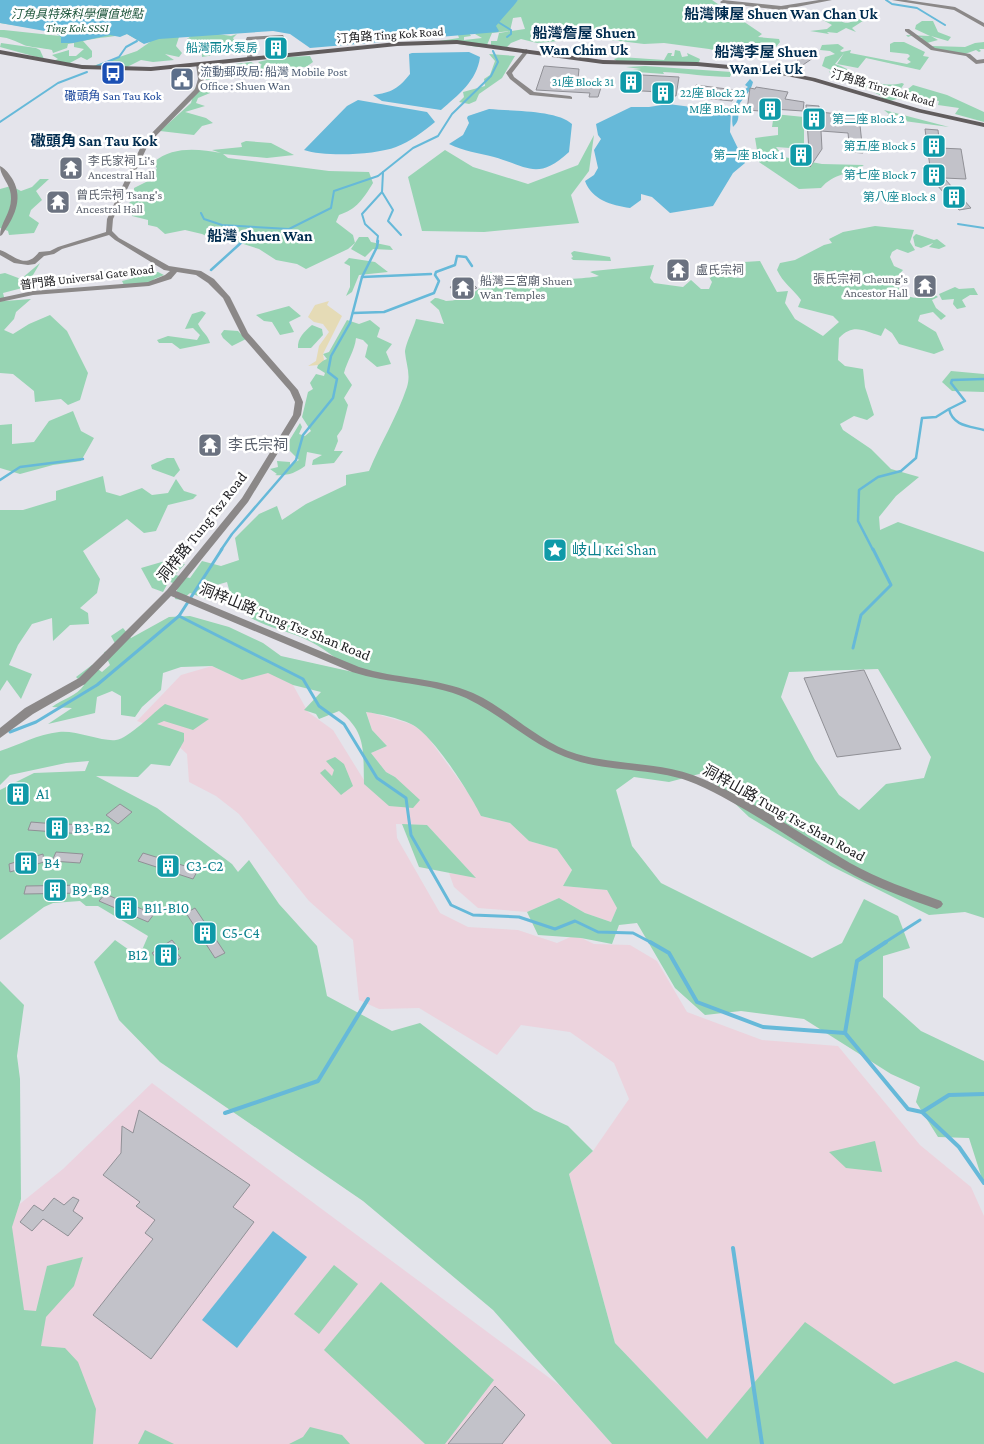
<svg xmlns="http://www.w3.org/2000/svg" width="984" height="1444" font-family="'Crimson Pro','Noto Sans TC',serif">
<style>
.industrial{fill:#ecd3dd}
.education{fill:#ebd3df}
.green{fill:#97d4b3;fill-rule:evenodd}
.sand{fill:#e5dbb6}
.water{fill:#66b9d9}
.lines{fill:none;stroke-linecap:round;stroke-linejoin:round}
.stream-far3{stroke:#66b9d9;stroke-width:2}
.stream-far2{stroke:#66b9d9;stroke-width:2.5}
.stream-far1{stroke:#66b9d9;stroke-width:3}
.stream{stroke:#66b9d9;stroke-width:4}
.building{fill:#c2c2c9;stroke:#909096}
.minor{fill:#8b8888;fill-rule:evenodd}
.secondary{fill:#615c5d;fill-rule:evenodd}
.labels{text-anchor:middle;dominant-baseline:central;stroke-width:5;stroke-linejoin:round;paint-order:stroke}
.far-park-label{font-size:12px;font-style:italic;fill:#1e563c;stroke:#fff}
.far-street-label{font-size:12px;fill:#202023;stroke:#fff}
.far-culture-label{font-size:12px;fill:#0d838f;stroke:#fff;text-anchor:end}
.far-service-label{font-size:12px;fill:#4e5e75;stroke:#fff;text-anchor:start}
.far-transit-label{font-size:12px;fill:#164399;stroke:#fff}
.far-worship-label{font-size:12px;fill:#5b616d;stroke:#fff;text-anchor:start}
.far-quarter-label{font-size:15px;font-weight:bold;fill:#002c4f;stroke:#fff}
.worship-label{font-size:15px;fill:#5b616d;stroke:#fff;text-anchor:start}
.street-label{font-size:15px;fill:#202023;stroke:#fff}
.culture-label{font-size:15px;fill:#0d838f;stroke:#fff;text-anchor:start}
</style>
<rect width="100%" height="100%" fill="#e4e4eb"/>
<!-- industrial -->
<polygon class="industrial" points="212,666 242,680 268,672 293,685 308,712 333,730 367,785 395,777 386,772 371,753 387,746 372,730 366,711 411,724 424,732 473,799 481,816 510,823 529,841 557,849 572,870 563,886 607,890 617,908 611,922 585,913 559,898 527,912 478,908 454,887 449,873 475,877 427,825 396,824 397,838 440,913 468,927 518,930 557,943 575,935 594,944 630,945 657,961 687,1012 762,1040 838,1046 920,1145 971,1187 984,1216 984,1373 956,1361 894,1384 805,1323 707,1439 615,1343 569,1174 593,1151 629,1099 614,1063 570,1032 521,1025 497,1055 419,1008 379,1009 359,1000 353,940 309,901 239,814 216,796 189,782 187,754 174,742 148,725 137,721 181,675"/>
<!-- education -->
<polygon class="education" points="152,1083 559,1385 612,1444 73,1444 20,1341 0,1220 63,1169"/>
<!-- green -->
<g class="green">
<path d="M0,0l231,36 6,-2 -4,4 3,5 4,-3 4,2 -6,5v4l-36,6v-11l6,-4 10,2 3,-3 -31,1 -3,-3 4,-3 -12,1 -3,9 6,7 -3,4 -14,-3 9,6 -21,2 -12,-2 -16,8 -32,-2 44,-15 13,-9 -7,1 -16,-9c-13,3 -28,3 -44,7l9,10v6l-5,3 -6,-3 -13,7 -15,-3 5,-2 -6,-4 17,-5v6h7l8,-7 -10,-2v-4l-6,1 -1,4 -14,5 -1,-3c-8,-2 -24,-3 -28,-5 -9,-4 -14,-7 -24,-8v-7h4l56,6 -9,-5 -51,-8z"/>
<polygon points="518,0 712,0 762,34 758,37 779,39 780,42 776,47 729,54 709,49 664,43 644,44 587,37 588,41 581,39 537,43 521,39 511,43 507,47 491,46 491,41 497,41 499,33 525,29 521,17 513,18 510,31 492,33 487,45 478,47 439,41 459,38 458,35 469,33 471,36 464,37 464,40 482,38 475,34"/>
<path d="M862,17l4,2 -14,9 4,4 -10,-4 -9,5 -10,-1 2,2 -19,-3 17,-2 5,-4 -9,-5 7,-2c20,6 14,7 32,-1z"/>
<polygon points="922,21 933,21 938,32 951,37 948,41 931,36 938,40 927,43 918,38 923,38 913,35 908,37 906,35 930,36 915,29 916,25"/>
<path d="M894,42h10l21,10 -2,4 6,1 -9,13 -54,-12 -8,10 -21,-4 7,-11 -9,11c24,8 40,26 67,19l2,1 -4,6 8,-1 5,-4 34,10 37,17v10l-29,-8 4,-6 -21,-3 1,-4 -17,-3 -6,5 -19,-4 -11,3 -5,-1 1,-5 -53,-24 2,-2 -9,-4 3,-9 10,-3 -5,-3 -10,-1 2,-5 16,-1 6,4 -4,3 2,1 9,-2 -1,3 57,11 4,-2 -4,-3 3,-3 -2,-2 -18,-2v-8z"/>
<polygon points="984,42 984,49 979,49 981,51 979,52 976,50 962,55 935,49 932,46 965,47 975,43"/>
<polygon points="1,43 36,48 40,50 44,59 0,47"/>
<polygon points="675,50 680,51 682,57 688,56 687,53 700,59 699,62 620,64 614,59 621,57 664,60 668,53 672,53 671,56 674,56"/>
<polygon points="489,54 515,56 502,78 479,94 476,101 469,104 459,102 464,97 463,92 485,86 484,79 490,75 495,61"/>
<polygon points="310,56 313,62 306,67 256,69 258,66 254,67 248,65 242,69 251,72 247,74 236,72 211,76 210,80 206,80 205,75 215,66 225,65 223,68 229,68 228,65 251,62 259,66 262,65 258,62 275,58 281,60 286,57"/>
<path d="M645,66l87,6 -2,5c-22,0 -44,-4 -67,-5l1,2 -40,-3 17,-2 -15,-2z"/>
<polygon points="205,85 212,87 210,93 198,98 196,103 205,106 185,112 206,118 213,123 202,126 194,135 160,131 191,103 195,88"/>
<polygon points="884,110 949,127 889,119 886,117 889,114"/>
<path d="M774,114l30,3v32l-28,-2 8,10 38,7 42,1c-16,10 -30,8 -43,23l-22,1 -40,-27 -4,-24 23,-3v-8h-6z"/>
<polygon points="594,135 589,171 571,195 579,223 484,232 422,231 408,177 445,150 473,167 528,184 578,165"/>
<path d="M246,141l25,2 23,12 -27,3 -44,-4 5,4 101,13 40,1 4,11c-10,16 -16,26 -34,32l-3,7 17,13 2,8 -7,6 -42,20 -9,-5 -21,-4 -17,-11 -28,-9 -11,2 -18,-8 -17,-4 -20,4 -8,-7 -9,-2v-5l-16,-4v-9l-3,-4 5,-5v-10l14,-7v-7l9,-5 -3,-7c19,-16 44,-13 67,-9l-9,-3 30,-3 -1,-4z"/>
<polygon points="40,179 49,179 36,191 42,200 31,210 29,216 39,223 34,233 9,235 8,231 0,228 0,189 11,186 21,191 32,187"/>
<path d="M875,226l39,4 -4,12 5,8 -7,3 -11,-4 -5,3 -2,5 4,9 9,4 -7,8 4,14c12,8 21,7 34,2l4,3 -6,3 4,8 10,8 -5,4 -8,-8 -13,3 -2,6 18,11 8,18 -10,4 -35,-10 -7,-11 -7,-5 -4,8c-18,-5 -27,-13 -42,2l-1,22 7,6 18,3 2,18 9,28 -7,5 -13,-4 -14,8 3,6 28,19 20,20 28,8 -23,19 -17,21 1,13 18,-8 86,30v366l-19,-6 -36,3 -98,-49 -82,-49 -46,-44 -34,9 -35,-5 -18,13 16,56 29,37 151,75 30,-15 22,-44 34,17 12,32 -27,8v41l38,34 63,30v124l-15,-47 -31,-1 -22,-35 4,-15 -29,-13 -87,-55 -63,-8 -36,4 -30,-27 -38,-65 -18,2 -7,19 -31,-6 -43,-3 -11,-23 32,-14 26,15 26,9 6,-14 -10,-18 -44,-4 9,-16 -15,-21 -28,-8 -19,-18 -29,-7c-10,-21 -49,-83 -70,-92 -13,-6 -31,-10 -45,-12l6,18 15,16 -16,7 15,19 9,5 25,23 -7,8 -24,-2 -25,-22c-1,-32 3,-52 -25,-73l-20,8 -3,-5 -12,-4 17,-18 -28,-7 -25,-12 -26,7 -30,-14 -31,1 -18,6 -2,17 -19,17 -7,10 -14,-2v-19l-9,-5 -15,6 -2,16 -47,11 24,-16 -20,-1c10,-8 25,-11 32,-22l-8,-8 16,-12 10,7 8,-7 -6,-13 14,-3 -7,-13 12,-8 8,10 38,-21 21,-1 39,11 34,16 18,13 72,16c-13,-11 -32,-26 -48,-33 -35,-15 -68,-14 -78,-57l-14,4 -7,13 -16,-6 -8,7 -7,-1 3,-13 -9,-5 -6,11 -11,-4 -11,-20 24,-7 20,3 -10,11 15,3 12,-17 19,5 18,-6 -4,-22 24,-24 18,-8 5,14 24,-16 40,-19v-10l23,-4c12,-29 28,-54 38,-84 4,-13 -1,-23 -2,-35 0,-7 9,-25 11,-33l28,5 -5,-14 -9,-8 5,-4c4,0 8,2 11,3 17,0 41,-12 44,-29l5,2 2,6 18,-2 3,3 27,4 1,-5c7,0 48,-2 53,-4l-9,-4 3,-1 61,-6 -4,13 4,5 29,4 8,-7 10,9h8l3,-7 -7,-12 5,-1 6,7 26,2 4,-6 -4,-5 -15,-2 1,-2 32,-2 17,31 11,-1 -3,12 10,16 28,17 16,-14 -6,-6 -35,-9 3,-7c-8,-11 -18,-17 -24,-30l3,-7 15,-3 29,-15 8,-2 -3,-4 14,-7zM878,669l53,88 -7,21 -38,6 -27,26 -20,-15 -24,-35 -34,-63 8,-25z"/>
<polygon points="916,234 934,240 937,239 946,246 939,249 929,247 933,243 921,248 915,246 913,237"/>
<polygon points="359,237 368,237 371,242 390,246 393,250 373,249 365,257 351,249"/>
<polygon points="574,251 610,257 611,261 573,260 571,258 573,257 571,253"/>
<polygon points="349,258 375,262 388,272 359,275 352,292 346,296 350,287 350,266 344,263"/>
<polygon points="40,263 26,287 3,293 5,301 31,299 16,312 14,319 4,330 13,334 29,324 50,315 67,331 88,373 80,400 68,405 61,399 35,402 34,391 13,374 0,373 0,274 5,273 21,279"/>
<polygon points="158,272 164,275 154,279 152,284 125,287 122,281 134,278 131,276 138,273"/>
<polygon points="955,287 959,289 974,288 978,295 970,295 962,300 966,307 957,309 953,304 954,299 942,300 939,294"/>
<polygon points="289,306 301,316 289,322 294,332 280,335 272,322 264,321 256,315"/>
<path d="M202,311l4,2 -8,11c4,8 10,11 12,19l-30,6 -8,-6h-13l-2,-3 11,-4 29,4 3,-5 -7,-7 -8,1 7,-15z"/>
<path d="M347,320l12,4 11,-4 10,8 -3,9 15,7 -6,8 5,12 -14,3 -12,-10 3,-12 -5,-5 -7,-2c-1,12 -9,23 -12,35l8,12 -8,13 4,7 -6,24 -5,7 1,5 -4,10h9l-9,12 -22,2 1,-5 9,-5 -15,-3 -2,14c-10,7 -17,10 -30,9l2,-1 -7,-5 8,-2 -1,-6 13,1v3l9,-5 -11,-11 1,-8 11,-18 2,4 -3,7 6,2 6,-5 -9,-14 6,-25 5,-3 -3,-6 6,-9 8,2 1,-3 -8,-5 2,-6 8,-3 -4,-5 6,-2z"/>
<path d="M312,325l10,4 1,6 -12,13h-13c-1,-10 7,-17 14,-23z"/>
<polygon points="224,330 238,331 246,339 232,346 223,338 221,334"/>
<polygon points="951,371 984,374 984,392 952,391 942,382"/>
<polygon points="73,411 81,431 94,438 81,461 53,465 20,474 0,468 0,425 12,424 12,444 34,442 49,421"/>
<polygon points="167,458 174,458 180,470 174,477 152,469 151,465"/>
<polygon points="103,476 106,492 120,496 142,488 152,495 168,493 176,479 184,491 197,495 193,499 168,505 156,531 144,533 127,519 83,551 100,579 97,593 80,608 88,613 89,624 70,625 53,641 52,618 32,624 18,645 9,665 32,674 21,699 7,680 0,691 0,510 23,510 56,500 56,491"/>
<path d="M165,704l44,15 -16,11 -29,-9 -7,3 27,9v8l-14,25 -19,-2 -13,13 -42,-1 61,32 75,56 6,8 11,-12 30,44 38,42 10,50 65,35 28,-8 114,87 34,16 25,25 -24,23 46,169 92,96 98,-117 89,62 62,-23 28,12v71h-372l-119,-134 -130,-109 -203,-139 -41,-42 -25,-58 21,-22 24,17 9,-21 -50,-30h-12l-6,-5 -27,2 -9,4 -44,33v-150l34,-17 51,-2 4,-10 -23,2 -56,12 -10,10v-34c19,-6 38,-17 59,-19 17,-2 44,10 57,8 12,-1 38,-28 49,-36z"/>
<polygon points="335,757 344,764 353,786 341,795 320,773 325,769 332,776 334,770 326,761"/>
<polygon points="402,824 427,825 476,878 419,867"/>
<polygon points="0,981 24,1005 17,1056 20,1079 21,1199 12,1227 24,1310 36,1311 47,1266 83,1257 74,1286 46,1317 41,1346 65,1348 78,1362 96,1409 93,1444 0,1444"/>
<polygon points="875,1141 882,1172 846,1168 829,1152"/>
<polygon points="334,1265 358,1284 319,1334 294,1314"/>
<polygon points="381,1282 494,1380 445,1444 425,1444 324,1350"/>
<polygon points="310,1427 342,1435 350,1444 289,1444 303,1437"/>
<polygon points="145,1430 174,1444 138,1444"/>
</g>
<!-- sand -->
<polygon class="sand" points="329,301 327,305 342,316 323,354 324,360 318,365 308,366 316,361 319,346 329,332 323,324 314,322 308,317 315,305"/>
<!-- water -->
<g class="water">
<path d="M0,0h518c-5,7 -14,16 -22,26l3,5 -1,1 -188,16 -20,-14 -17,-3 -114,8 -15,5 -17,-10 -7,3 -10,-2 -37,8h-12v-6l-5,-4 -56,-10z"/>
<path d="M469,52l11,5c-3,24 -22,38 -39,53l-59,-9 -9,-6c18,-2 26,-7 37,-21l-1,-20 3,-1z"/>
<path d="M750,79l3,3c-2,9 -8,14 -13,21 -5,9 3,15 -7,24 -3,-14 4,-32 15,-40l-3,-2z"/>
<path d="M358,100l69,12 8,10c-11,9 -25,20 -39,25 -21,8 -71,10 -92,3l43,-44z"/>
<path d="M668,104l63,8 -1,20 15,31 -12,10 -20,33 -43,7 -18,-16 -11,-3v6l-11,8c-19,-3 -38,-8 -45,-27l9,-6 4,-7 -4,-18 7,-11 -3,-4 -2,-11 35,-17h18z"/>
<path d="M489,109c22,2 69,1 83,15l-3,28c-32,29 -40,15 -75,5 -16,-4 -30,-6 -45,-13l14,-9 6,-12 -2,-5 1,-2z"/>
<polygon points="273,1231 307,1257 237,1348 202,1320"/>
</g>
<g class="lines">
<!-- stream-far3 -->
<g class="stream-far3">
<polyline points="886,0 892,4 917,8 945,25"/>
<polyline points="814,15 818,20"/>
<polyline points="498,22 511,30 511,34 507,37"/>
<polyline points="97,66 119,57 126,47 137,41"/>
<polyline points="0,122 58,83 87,72"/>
<polyline points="383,172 382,192 393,210 388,221 401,235"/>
<polyline points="201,213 204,219 222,225 289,229 331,208 334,191 378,176 413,148 438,136 452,114 491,76 498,62 493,51"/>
<polyline points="958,224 984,228"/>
<polyline points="242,242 250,228"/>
<polyline points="377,242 378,236 365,224 362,214 382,192"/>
</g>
<!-- stream-far2 -->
<g class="stream-far2">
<polyline points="211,270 243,241"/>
<polyline points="362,277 431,274"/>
<polyline points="353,313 384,312 434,293 439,281 435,275 436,272 455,265 457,256 466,257 472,266"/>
<path d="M984,379l-32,1 -1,3 14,18 -16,8c4,17 20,17 35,21"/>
<polyline points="0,480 20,467 83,459"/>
<polyline points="221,550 232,534 296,460 303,435 333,398 337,379 328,372 331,356 350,323 362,277 377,247 378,241"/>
<polyline points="873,550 858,521 859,490 878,477 901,471 916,458 922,418 936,417 949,409"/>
</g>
<!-- stream-far1 -->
<g class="stream-far1">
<polyline points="179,616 303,679 319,706 344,724 377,778 406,798 411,835 451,905 473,915 519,917 555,929 575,921 598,932 633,933 652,943"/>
<polyline points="853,648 861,615 891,585 873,549"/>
<polyline points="10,732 36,722 97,685 179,616 222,549"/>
<polyline points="884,943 920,920"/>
</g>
<!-- stream -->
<g class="stream">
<polyline points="650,942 669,953 697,1002 763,1027 845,1033 908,1109 922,1112 949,1095 984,1094"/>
<polyline points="845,1033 857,961 886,942"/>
<polyline points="922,1112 959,1147 984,1183"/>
<polyline points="225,1113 318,1081 368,999"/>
<polyline points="733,1248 762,1444"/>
</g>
</g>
<!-- building -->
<g class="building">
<polygon points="800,53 816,56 794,71"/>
<polygon points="544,66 579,69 578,79 603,81 598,97 589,97 590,93 536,90"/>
<polygon points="642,75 679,77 676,96 660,95 660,92 625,90 626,80 640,81"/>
<polygon points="696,85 719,88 736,90 732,101 692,97"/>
<polygon points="756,87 788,92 785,99 804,102 803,111 773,109 773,112 747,110 750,88 755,89"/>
<polygon points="806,105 819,106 819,112 859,116 863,153 850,152 848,133 821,131 822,149 810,167"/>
<polygon points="925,129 938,130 940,148 961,149 966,179 944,178 971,208 959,210 922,168 930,167"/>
<polygon points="471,282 477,288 456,294 450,287"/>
<polygon points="864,670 901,749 837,757 804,678"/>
<polygon points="120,804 132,812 118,824 106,815"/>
<polygon points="31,822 43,823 86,825 83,834 28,830"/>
<polygon points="56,852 83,854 80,863 52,861"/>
<polygon points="143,853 198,870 193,879 138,861"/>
<polygon points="43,854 44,862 10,872 9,864"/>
<polygon points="85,885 83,893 24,894 26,886"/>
<polygon points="105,894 154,914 148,922 99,901"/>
<polygon points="195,908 225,953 215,958 186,913"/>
<polygon points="172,940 179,949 176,952 181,958 163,967 152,953"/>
<polygon points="139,1110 250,1185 233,1207 254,1222 151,1359 93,1315 153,1239 145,1233 155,1220 136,1206 140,1202 103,1175 121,1153 122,1126 133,1133"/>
<polygon points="73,1197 79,1200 73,1211 83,1218 68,1236 43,1219 32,1231 20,1222 34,1205 43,1211 54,1198 64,1205"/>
<polygon points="495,1386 525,1415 502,1444 448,1444"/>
</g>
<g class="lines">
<!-- minor -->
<g class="minor">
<polygon points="723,0 781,6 819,0 832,0 781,10 721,3 720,2"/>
<polygon points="892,0 906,0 955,7 984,23 984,27 954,10"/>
<polygon points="905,29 909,29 935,48 970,54 977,60 984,59 984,63 976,64 966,56 931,50 905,31"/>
<polygon points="283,35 287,43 284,45 282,44 279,38 251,40 250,44 253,59 248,60 244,44 247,37"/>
<polygon points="526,49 529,51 512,73 514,77 534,92 570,96 572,97 572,99 530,95 510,79 506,73"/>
<path d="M196,64l5,1 3,14 -3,11 -52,53 -36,76 -1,12 7,7 50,28 32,5 13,8 16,18 18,36 50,57 5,12 -2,13 -53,87 -72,89 183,76c37,12 77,10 114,26 37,17 65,49 104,61 41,12 85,7 126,25 52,22 98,56 147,84 29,16 60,27 91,38l2,3 -2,3 -4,2c-32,-11 -65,-23 -94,-40 -50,-27 -95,-62 -147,-85 -39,-17 -83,-11 -122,-24 -41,-13 -70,-44 -108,-62 -36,-16 -77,-14 -114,-26l-181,-76 -86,88 -52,30 -33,24v-10l25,-20 54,-30 88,-88 75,-92 51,-83 2,-13 -5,-11 -48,-55 -19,-38 -15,-15 -12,-8 -19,-3 -6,7 -22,7 -116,9 -33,7v-4l33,-7 115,-9 17,-7 5,-4 -6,-1 -49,-30 -6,-5 -47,14 -8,5 -10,2 -9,8 -7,1 -14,-2 -14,-8v-5c16,6 25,20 39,2l11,-1 8,-4 48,-15 1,-13 36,-77 52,-53 3,-10z"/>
<path d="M0,166c6,3 10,9 13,14 11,20 0,39 -11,55l-2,1c0,-13 11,-23 11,-37 1,-14 -11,-22 -11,-33z"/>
</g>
<!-- secondary -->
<polygon class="secondary" points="457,40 603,60 697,62 771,69 815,78 920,109 984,123 984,127 917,112 812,81 771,73 697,66 603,64 457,44 397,46 151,71 82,69 0,54 0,50 82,65 151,67 397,42"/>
</g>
<!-- icons -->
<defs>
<g id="building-square" transform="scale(1.25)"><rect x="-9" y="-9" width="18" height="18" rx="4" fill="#0f9aa8" stroke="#fff"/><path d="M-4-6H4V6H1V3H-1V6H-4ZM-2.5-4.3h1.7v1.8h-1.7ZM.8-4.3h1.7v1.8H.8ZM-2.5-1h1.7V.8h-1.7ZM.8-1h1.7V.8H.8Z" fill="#fff"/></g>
<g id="bus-square" transform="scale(1.25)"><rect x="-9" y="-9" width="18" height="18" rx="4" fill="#1a4fb4" stroke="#fff"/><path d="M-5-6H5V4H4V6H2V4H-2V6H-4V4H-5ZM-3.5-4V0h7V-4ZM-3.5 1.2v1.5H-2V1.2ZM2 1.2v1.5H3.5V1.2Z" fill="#fff"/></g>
<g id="civic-square" transform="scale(1.25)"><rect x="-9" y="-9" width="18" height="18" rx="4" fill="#5c6f8a" stroke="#fff"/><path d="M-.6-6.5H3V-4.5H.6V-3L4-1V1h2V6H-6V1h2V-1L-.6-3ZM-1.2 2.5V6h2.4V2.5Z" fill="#fff"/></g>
<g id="temple-square" transform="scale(1.25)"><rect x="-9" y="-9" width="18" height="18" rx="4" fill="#6b7280" stroke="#fff"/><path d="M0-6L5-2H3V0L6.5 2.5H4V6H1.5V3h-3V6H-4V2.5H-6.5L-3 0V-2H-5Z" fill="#fff"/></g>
<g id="sight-square" transform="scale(1.25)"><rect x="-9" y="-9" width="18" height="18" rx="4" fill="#0f9aa8" stroke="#fff"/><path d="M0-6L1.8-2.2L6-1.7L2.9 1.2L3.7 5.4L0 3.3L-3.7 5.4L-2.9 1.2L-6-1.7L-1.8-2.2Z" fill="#fff"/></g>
</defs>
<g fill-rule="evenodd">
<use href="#building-square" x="276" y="48"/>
<use href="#bus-square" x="113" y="73"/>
<use href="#civic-square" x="182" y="79"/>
<use href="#building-square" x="631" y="82"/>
<use href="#building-square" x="663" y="93"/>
<use href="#building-square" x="770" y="109"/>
<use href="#building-square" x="814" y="119"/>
<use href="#building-square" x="934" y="146"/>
<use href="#building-square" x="801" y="155"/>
<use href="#temple-square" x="71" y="168"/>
<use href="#building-square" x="934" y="175"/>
<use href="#building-square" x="954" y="197"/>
<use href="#temple-square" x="58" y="202"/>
<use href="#temple-square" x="678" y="270"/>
<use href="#temple-square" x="925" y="286"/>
<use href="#temple-square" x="463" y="288"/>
<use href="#temple-square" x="210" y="445"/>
<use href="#sight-square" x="555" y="550"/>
<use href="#building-square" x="18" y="794"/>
<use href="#building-square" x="57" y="828"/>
<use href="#building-square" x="26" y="863"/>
<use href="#building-square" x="168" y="866"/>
<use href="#building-square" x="55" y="890"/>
<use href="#building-square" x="126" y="908"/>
<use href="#building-square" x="205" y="933"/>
<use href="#building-square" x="166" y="955"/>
</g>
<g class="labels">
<!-- far-park labels -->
<g class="far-park-label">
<text x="77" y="14">汀角具特殊科學價值地點<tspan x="77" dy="14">Ting Kok SSSI</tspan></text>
</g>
<!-- far-street labels -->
<g class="far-street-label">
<text transform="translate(390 35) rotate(-4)">汀角路 Ting Kok Road</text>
<text transform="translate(883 88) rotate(16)">汀角路 Ting Kok Road</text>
<text transform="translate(87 277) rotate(-7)">普門路 Universal Gate Road</text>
</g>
<!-- far-culture labels -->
<g class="far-culture-label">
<text x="258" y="48">船灣雨水泵房</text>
<text x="614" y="82">31座 Block 31</text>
<text x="680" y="93" text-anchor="start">22座 Block 22</text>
<text x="752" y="109">M座 Block M</text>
<text x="832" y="119" text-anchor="start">第二座 Block 2</text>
<text x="916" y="146">第五座 Block 5</text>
<text x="784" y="155">第一座 Block 1</text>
<text x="916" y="175">第七座 Block 7</text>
<text x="936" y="197">第八座 Block 8</text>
</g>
<!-- far-service labels -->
<g class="far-service-label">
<text x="200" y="72">流動郵政局: 船灣 Mobile Post<tspan x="200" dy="14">Office : Shuen Wan</tspan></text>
</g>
<!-- far-transit labels -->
<g class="far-transit-label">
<text x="113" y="96">䃟頭角 San Tau Kok</text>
</g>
<!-- far-worship labels -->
<g class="far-worship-label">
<text x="88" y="161">李氏家祠 Li's<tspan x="88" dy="14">Ancestral Hall</tspan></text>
<text x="76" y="195">曾氏宗祠 Tsang's<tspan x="76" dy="14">Ancestral Hall</tspan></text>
<text x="696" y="270">盧氏宗祠</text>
<text x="908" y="279" text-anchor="end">張氏宗祠 Cheung's<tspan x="908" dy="14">Ancestor Hall</tspan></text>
<text x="480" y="281">船灣三宮廟 Shuen<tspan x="480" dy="14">Wan Temples</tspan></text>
</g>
<!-- far-quarter labels -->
<g class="far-quarter-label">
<text x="781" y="14">船灣陳屋 Shuen Wan Chan Uk</text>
<text x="584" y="33">船灣詹屋 Shuen<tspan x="584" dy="17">Wan Chim Uk</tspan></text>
<text x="766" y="52">船灣李屋 Shuen<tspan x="766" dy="17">Wan Lei Uk</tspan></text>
<text x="94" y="141">䃟頭角 San Tau Kok</text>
<text x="260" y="236">船灣 Shuen Wan</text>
</g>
<!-- worship labels -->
<g class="worship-label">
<text x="228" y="445">李氏宗祠</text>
</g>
<!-- street labels -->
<g class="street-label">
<text transform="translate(202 527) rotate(-52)">洞梓路 Tung Tsz Road</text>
<text transform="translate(285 622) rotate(22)">洞梓山路 Tung Tsz Shan Road</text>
<text transform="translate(784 813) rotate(29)">洞梓山路 Tung Tsz Shan Road</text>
</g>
<!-- culture labels -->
<g class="culture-label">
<text x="572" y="550">岐山 Kei Shan</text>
<text x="36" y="794">A1</text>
<text x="74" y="828">B3-B2</text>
<text x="44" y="863">B4</text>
<text x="186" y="866">C3-C2</text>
<text x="72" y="890">B9-B8</text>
<text x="144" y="908">B11-B10</text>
<text x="222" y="933">C5-C4</text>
<text x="148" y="955" text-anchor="end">B12</text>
</g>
</g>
</svg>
